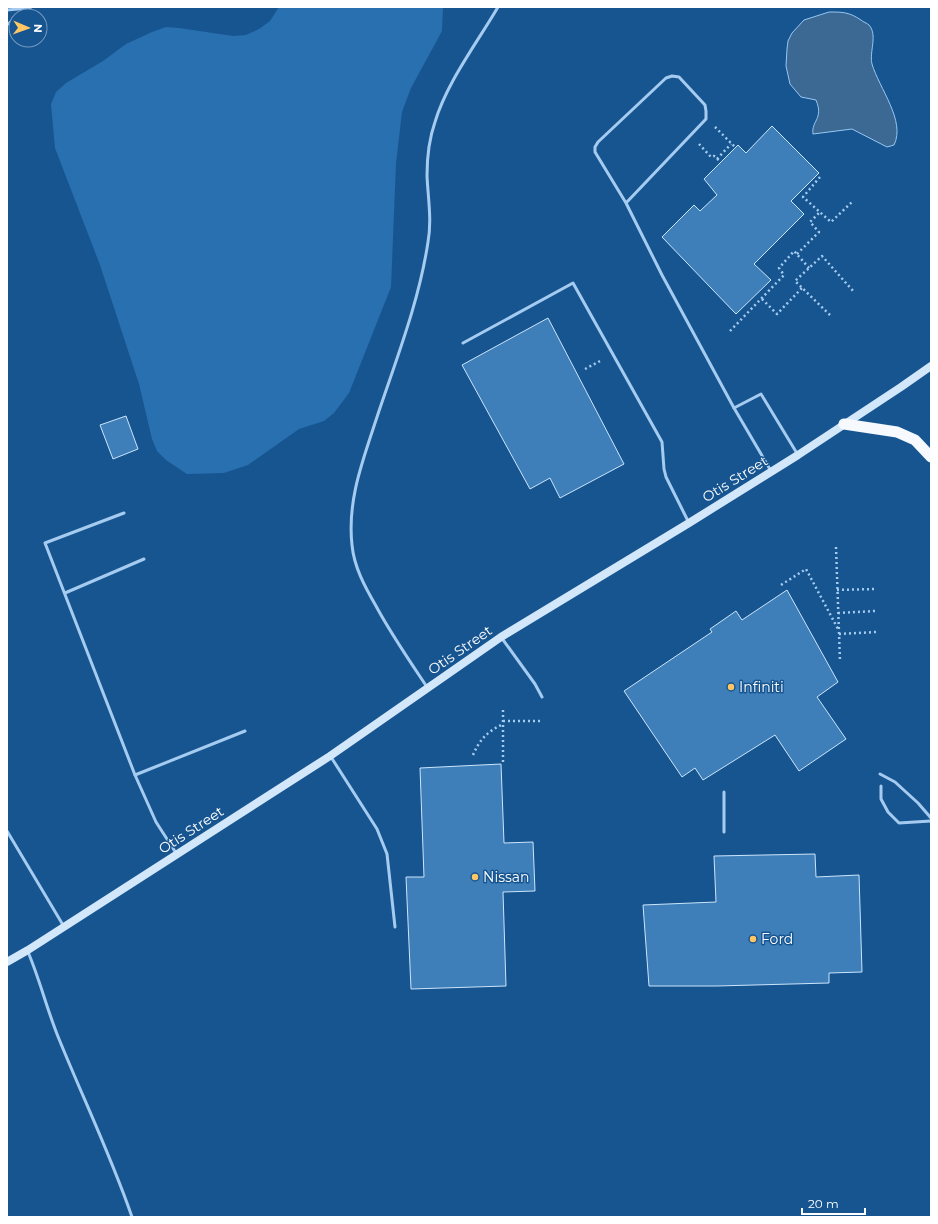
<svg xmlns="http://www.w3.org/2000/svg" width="938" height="1224" font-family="Montserrat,sans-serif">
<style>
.green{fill:#2970b0}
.water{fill:#3c6994;stroke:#97c8f3}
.building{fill:#3f7fb9;stroke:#cbe5fb}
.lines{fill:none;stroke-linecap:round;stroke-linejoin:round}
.path{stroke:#a5ccf0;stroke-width:2.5;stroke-dasharray:2 3;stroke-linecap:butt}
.service{stroke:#a5ccf0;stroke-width:3}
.secondary{stroke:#d3e7fb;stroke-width:8}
.trunk{stroke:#f6faff;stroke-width:11}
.poi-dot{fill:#ffc764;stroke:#175591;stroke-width:1.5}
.labels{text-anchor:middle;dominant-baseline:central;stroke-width:3;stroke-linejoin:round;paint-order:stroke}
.street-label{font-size:14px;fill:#fff;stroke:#175591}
.poi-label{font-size:14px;fill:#fff;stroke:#175591;text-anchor:start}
</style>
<rect width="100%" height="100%" fill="#175591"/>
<!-- green -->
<polygon class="green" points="279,7 443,7 442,31 411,88 402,112 396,163 391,287 349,393 334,413 324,421 299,429 248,465 224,473 187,474 166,460 157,451 152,439 139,384 100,265 55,148 51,104 56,92 66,83 103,61 126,44 152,32 166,27 179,28 233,36 246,35 259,29 270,21"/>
<!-- water -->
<path class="water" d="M829,12c14,0 20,0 32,8 2,2 6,3 8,5 9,10 0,27 3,39 7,24 34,57 22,81l-7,2 -35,-18 -39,5c-2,-13 11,-15 3,-34l-15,-3 -11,-13 -4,-18 1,-17 1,-8 4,-8 12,-13z"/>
<!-- building -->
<g class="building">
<polygon points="772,126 819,173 791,201 804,214 754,264 771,280 736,314 662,237 694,205 700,211 717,195 704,179 738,145 746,153"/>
<polygon points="548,318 624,464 560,498 550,478 530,489 462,365"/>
<polygon points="126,416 138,449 113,459 100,425"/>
<polygon points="787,590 838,682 817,697 846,739 799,771 775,735 703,780 695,768 682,777 624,691 712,632 710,629 736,611 742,620"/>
<polygon points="501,764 504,843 533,842 535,891 503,892 506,986 411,989 406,877 424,877 420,768"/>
<polygon points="815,854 816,877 859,875 862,972 829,973 829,983 717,986 649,986 643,905 716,902 714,856"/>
</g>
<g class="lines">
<!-- path -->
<g class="path">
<polyline points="715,127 736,148"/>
<polyline points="699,144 711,157 714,156 721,162"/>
<polyline points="717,159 731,144"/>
<polyline points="820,177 803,197 831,222 852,202"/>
<polyline points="797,254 819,232 810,222 820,212"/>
<polyline points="762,299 777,314 802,288"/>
<polyline points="830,315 795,281 822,256 854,292"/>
<polyline points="730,331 784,275 779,268 794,251 809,268"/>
<polyline points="585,369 602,360"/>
<polyline points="836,547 840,661"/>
<polyline points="781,585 806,569 838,629"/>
<polyline points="837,590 874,589"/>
<polyline points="838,613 875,611"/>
<polyline points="839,634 876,632"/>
<polyline points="503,710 503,764"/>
<polyline points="503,721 543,721"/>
<path d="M473,755c7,-16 14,-23 30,-31"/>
</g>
<!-- service -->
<g class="service">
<polyline points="7,10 29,8"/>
<polyline points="18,16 31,7"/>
<polyline points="7,25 16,17"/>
<polyline points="626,203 706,119 706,111 705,105 679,77 672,76 666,78 598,142 595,147 595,152 626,203 662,275 734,408 771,471"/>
<polyline points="463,343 573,283 662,442 664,469 666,477 689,523"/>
<polyline points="734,408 761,394 798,455"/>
<polyline points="124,513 45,543 135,775"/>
<polyline points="65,593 144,559"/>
<polyline points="501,637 535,684 542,697"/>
<path d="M427,687c-18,-27 -36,-53 -51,-81 -11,-19 -22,-39 -24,-61 -5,-45 11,-85 25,-128 19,-57 42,-115 51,-175 4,-22 0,-44 -1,-66 0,-18 2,-37 8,-54 12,-40 42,-79 63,-115"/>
<polyline points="331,757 377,829 387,854 395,927"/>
<polyline points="880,774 895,782 918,803 931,818"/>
<polyline points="881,786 881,799 888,812 899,823 931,821"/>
<polyline points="724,792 724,832"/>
<polyline points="7,831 63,925"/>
<polyline points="176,853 156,822 135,775 245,731"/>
<path d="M28,952c12,28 19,58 31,87 24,59 52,117 73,178"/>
</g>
<!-- secondary -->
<polyline class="secondary" points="7,962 28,950 330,756 501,637 689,523 798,455 901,387 931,366"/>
<!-- trunk -->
<polyline class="trunk" points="844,424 897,432 915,440 931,457"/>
</g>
<!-- markers -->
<g class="poi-dot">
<circle cx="731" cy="687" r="4"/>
<circle cx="475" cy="877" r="4"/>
<circle cx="753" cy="939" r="4"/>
</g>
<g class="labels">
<!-- street labels -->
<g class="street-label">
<text transform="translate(735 479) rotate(-32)">Otis Street</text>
<text transform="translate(460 650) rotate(-35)">Otis Street</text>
<text transform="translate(191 830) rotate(-33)">Otis Street</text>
</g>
<!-- poi labels -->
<g class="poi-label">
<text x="739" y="687">Infiniti</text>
<text x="483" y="877">Nissan</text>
<text x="761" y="939">Ford</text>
</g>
</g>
<!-- border -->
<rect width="938" height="1224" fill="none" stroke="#ffffff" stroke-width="16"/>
<!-- north arrow -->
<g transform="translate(28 28) rotate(92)"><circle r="19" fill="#175591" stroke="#7499bd"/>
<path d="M0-3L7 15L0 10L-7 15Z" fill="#ffc764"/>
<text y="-6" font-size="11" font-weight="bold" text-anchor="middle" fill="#ffffff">N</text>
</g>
<!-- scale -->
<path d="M802 1208v6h63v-6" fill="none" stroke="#ffffff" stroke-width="2"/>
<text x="808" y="1208" font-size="12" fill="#ffffff" stroke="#175591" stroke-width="3" paint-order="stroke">20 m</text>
</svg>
